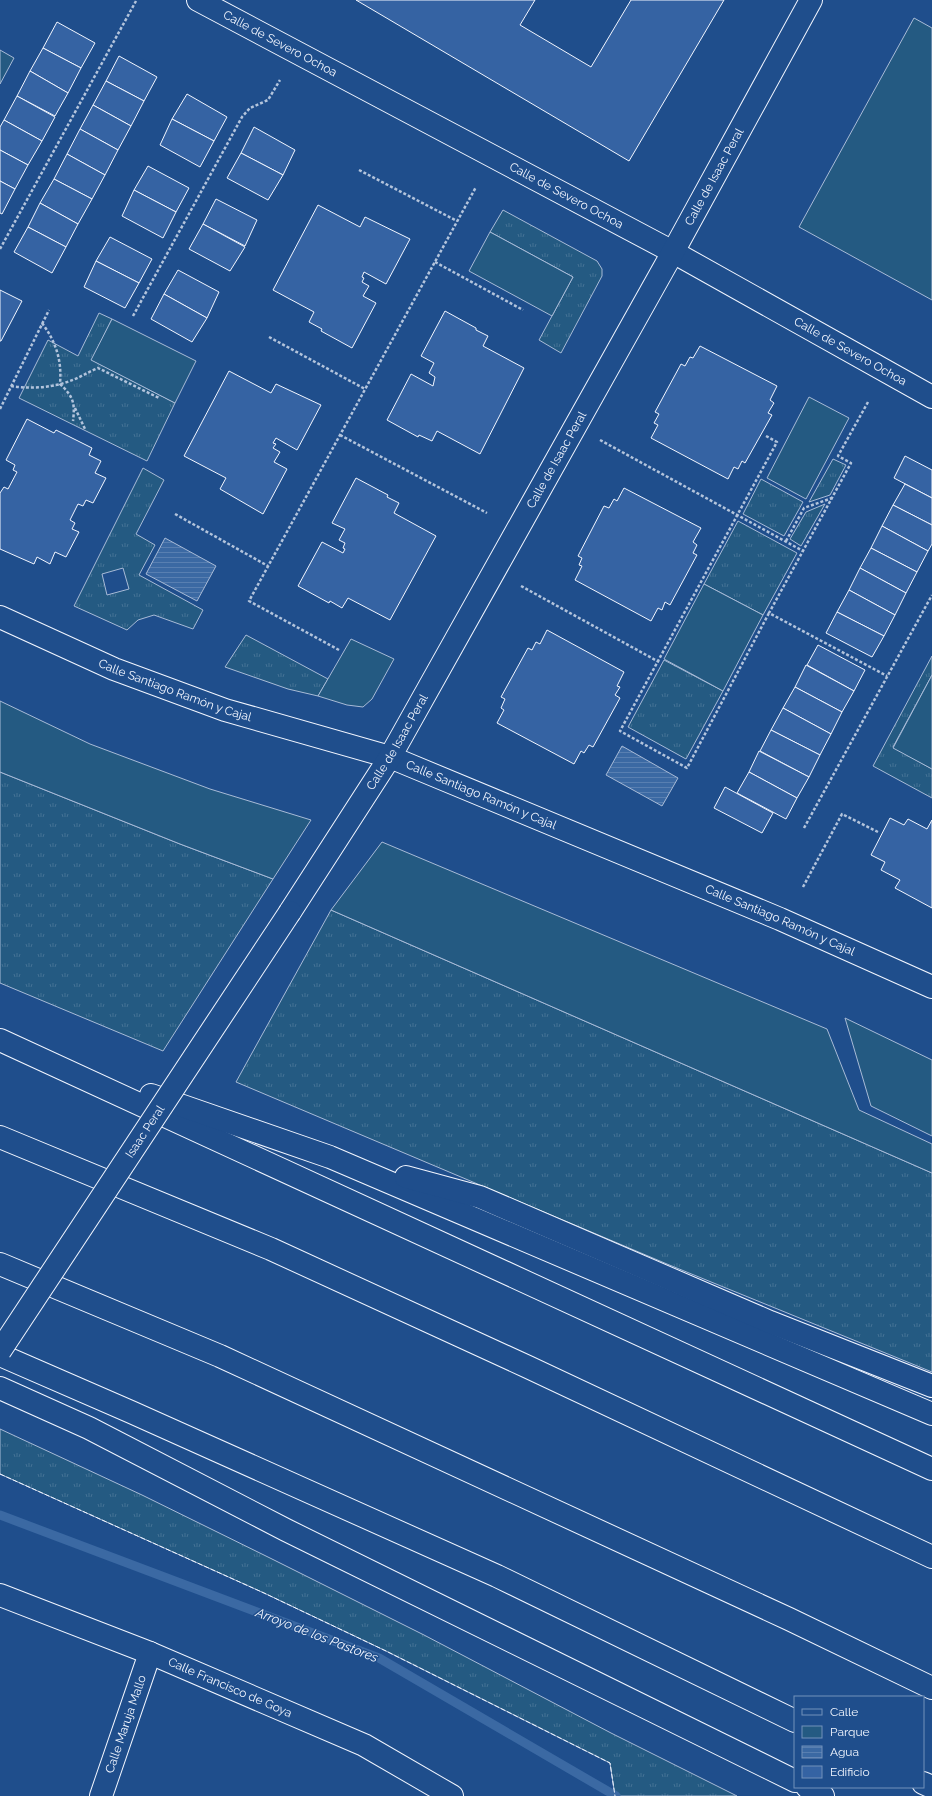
<svg xmlns="http://www.w3.org/2000/svg" width="932" height="1796" font-family="Raleway,sans-serif">
<style>
.grass{fill:url(#grass-tufts);stroke:#a8bbd7;fill-rule:evenodd}
.green{fill:#245a82;stroke:#a8bbd7}
.water{fill:url(#water-rules);stroke:#a8bbd7}
.lines{fill:none;stroke-linecap:round;stroke-linejoin:round}
.stream{stroke:#3b69a3;stroke-width:9}
.building{fill:#3563a3;stroke:#f2f6ff}
.minor-casing{stroke:#f2f6ff;stroke-width:24}
.highway-casing{stroke:#f2f6ff;stroke-width:24}
.path{stroke:#b3c4dc;stroke-width:2.5;stroke-dasharray:3 2;stroke-linecap:butt}
.minor{stroke:#1f4e8c;stroke-width:22}
.highway{stroke:#1f4e8c;stroke-width:22}
.minor-bridge-casing{stroke:#f2f6ff;stroke-width:24;stroke-linecap:butt}
.minor-bridge{stroke:#1f4e8c;stroke-width:22}
.fence{stroke:#f2f6ff;stroke-width:1;stroke-dasharray:5 2;stroke-linecap:butt}
.labels{text-anchor:middle;dominant-baseline:central;stroke-width:3;stroke-linejoin:round;paint-order:stroke}
.street-label{font-size:12px;fill:#f2f6ff;stroke:#1f4e8c}
.water-label{font-size:13px;font-style:italic;fill:#f2f6ff;stroke:#1f4e8c}
</style>
<defs>
<pattern id="grass-tufts" width="24" height="20" patternUnits="userSpaceOnUse"><rect width="24" height="20" fill="#245a82"/><path d="M3 7l-1-3M5 7V3M7 7l1-3M15 17l-1-3M17 17v-4M19 17l1-3" fill="none" stroke="#447295"/></pattern>
<pattern id="water-rules" width="6" height="5" patternUnits="userSpaceOnUse"><rect width="6" height="5" fill="#3b69a3"/><path d="M0 2.5h6" fill="none" stroke="#587fb1"/></pattern>
</defs>
<rect width="100%" height="100%" fill="#1f4e8c"/>
<!-- grass -->
<g class="grass">
<polygon points="503,210 597,261 602,269 602,276 561,353 539,340 573,277 490,232"/>
<polygon points="99,313 112,319 92,360 175,403 147,461 19,398 48,340 78,356"/>
<polygon points="833,459 846,465 830,495 809,502"/>
<path d="M143,468l21,12 -28,54 19,11 -16,30 64,35 -10,19 -39,-14 -16,5 -11,10 -53,-24zM123,568l6,21 -22,6 -5,-21z"/>
<polygon points="761,479 803,502 784,536 743,514"/>
<polygon points="825,504 801,546 790,539 806,512"/>
<polygon points="738,521 797,553 763,615 704,584"/>
<polygon points="246,635 328,679 318,696 288,689 225,667"/>
<polygon points="932,656 932,675 893,747 932,769 932,798 873,766"/>
<polygon points="664,660 723,691 686,759 628,727"/>
<polygon points="0,772 180,844 273,879 163,1051 0,983"/>
<polygon points="331,910 932,1173 932,1372 667,1264 236,1082"/>
<polygon points="0,1429 142,1495 272,1559 424,1635 611,1733 737,1796 615,1796 610,1763 386,1651 264,1593 0,1474"/>
</g>
<!-- green -->
<g class="green">
<polygon points="914,18 932,28 932,300 799,227"/>
<polygon points="0,50 14,58 0,84"/>
<polygon points="490,232 573,277 552,316 469,271"/>
<polygon points="112,319 196,361 175,403 91,360"/>
<polygon points="809,397 849,418 806,499 767,478"/>
<polygon points="704,584 763,615 723,691 664,659"/>
<polygon points="351,639 394,659 372,699 363,707 347,705 318,696"/>
<polygon points="932,675 932,769 893,748"/>
<polygon points="0,701 90,744 210,789 311,820 273,879 180,844 0,772"/>
<polygon points="382,842 827,1029 859,1110 932,1144 932,1173 331,910"/>
<polygon points="845,1018 932,1060 932,1136 871,1106"/>
</g>
<!-- water -->
<g class="water">
<polygon points="165,538 216,566 197,601 146,574"/>
<polygon points="622,746 678,778 662,806 606,775"/>
</g>
<g class="lines">
<!-- stream -->
<polyline class="stream" points="0,1515 379,1658 616,1796"/>
</g>
<!-- building -->
<g class="building">
<polygon points="356,0 535,0 520,25 591,67 631,0 724,0 629,161"/>
<polygon points="57,22 95,43 81,68 43,48"/>
<polygon points="43,48 81,68 68,93 30,71"/>
<polygon points="119,56 157,77 144,101 106,81"/>
<polygon points="30,71 68,93 55,116 17,96"/>
<polygon points="106,81 144,101 131,126 93,105"/>
<polygon points="187,94 227,117 214,141 172,119"/>
<polygon points="17,96 55,117 42,141 4,120"/>
<polygon points="93,105 131,126 118,150 80,129"/>
<polygon points="172,119 214,141 200,167 160,145"/>
<polygon points="4,120 42,141 28,165 0,150 0,127"/>
<polygon points="254,127 295,150 283,175 241,153"/>
<polygon points="80,129 118,150 105,175 67,154"/>
<polygon points="0,150 28,165 15,189 0,181"/>
<polygon points="241,153 283,175 268,200 227,178"/>
<polygon points="67,154 105,175 92,199 54,179"/>
<polygon points="148,166 189,188 176,212 134,190"/>
<polygon points="54,179 92,199 78,224 40,203"/>
<polygon points="0,181 15,189 2,214 0,213"/>
<polygon points="134,190 176,212 163,238 122,216"/>
<polygon points="216,199 257,220 245,246 203,224"/>
<polygon points="40,203 78,224 66,247 28,227"/>
<polygon points="318,205 360,227 365,217 410,239 386,284 364,272 362,277 364,278 362,282 369,286 363,296 376,303 352,348 321,331 322,329 309,322 314,312 273,290"/>
<polygon points="203,224 245,247 230,271 189,249"/>
<polygon points="28,227 66,247 52,273 14,252"/>
<polygon points="110,237 152,259 139,283 96,261"/>
<polygon points="96,261 139,283 125,308 84,287"/>
<polygon points="178,270 219,292 207,318 164,294"/>
<polygon points="0,290 22,301 1,341 0,341"/>
<polygon points="164,294 207,318 192,342 151,319"/>
<polygon points="445,311 476,328 476,330 488,336 483,346 524,368 480,454 437,431 432,441 419,435 418,437 387,420 411,374 433,386 435,377 429,373 434,363 421,356"/>
<polygon points="700,346 777,386 770,400 774,403 768,413 772,415 745,463 742,461 738,469 734,467 728,479 651,438 658,425 654,423 659,414 655,412 681,364 685,366 690,357 693,358"/>
<polygon points="229,371 271,393 276,384 321,405 297,450 276,438 273,443 276,444 273,448 280,452 274,462 287,469 263,514 220,489 226,478 184,456"/>
<polygon points="27,419 54,433 56,430 92,448 89,455 101,461 95,473 106,478 93,503 86,500 83,506 78,504 70,520 75,523 72,529 79,532 66,557 55,552 50,564 37,557 34,564 0,549 0,493 4,487 8,489 17,472 13,470 15,465 6,460"/>
<polygon points="905,456 932,470 932,498 894,478"/>
<polygon points="356,478 388,495 387,497 399,503 394,513 436,536 390,620 348,598 342,608 330,601 329,603 298,586 322,542 343,553 345,549 343,548 345,543 339,540 345,529 332,523"/>
<polygon points="905,484 932,498 932,525 893,505"/>
<polygon points="624,488 701,528 693,542 697,545 693,553 697,555 670,605 665,602 662,610 658,608 651,621 575,580 582,566 579,565 582,558 578,556 604,506 609,508 614,499 617,501"/>
<polygon points="893,505 932,525 932,544 928,551 882,526"/>
<polygon points="882,526 928,551 917,572 871,548"/>
<polygon points="871,548 917,572 906,593 860,568"/>
<polygon points="860,568 906,593 895,615 849,590"/>
<polygon points="849,590 895,615 884,636 837,612"/>
<polygon points="837,612 884,636 872,657 826,633"/>
<polygon points="547,630 624,672 617,686 620,687 615,695 620,698 593,747 589,745 584,753 581,751 574,764 497,723 504,710 501,708 505,699 501,697 528,648 532,650 536,642 540,644"/>
<polygon points="818,645 865,670 854,691 807,665"/>
<polygon points="806,665 854,691 842,712 795,687"/>
<polygon points="795,687 842,712 831,734 783,708"/>
<polygon points="783,708 831,734 820,755 771,730"/>
<polygon points="771,730 820,755 809,777 760,751"/>
<polygon points="759,751 809,777 797,798 749,772"/>
<polygon points="749,772 797,798 786,819 737,793"/>
<polygon points="725,787 773,813 762,833 714,808"/>
<polygon points="890,818 904,825 908,819 927,829 932,820 932,908 895,888 900,880 881,870 885,862 871,855"/>
</g>
<g class="lines">
<!-- minor casing -->
<g class="minor-casing">
<g id="minor">
<path id="s1" d="M198,0l475,252 259,145"/>
<path id="s2" d="M0,617l114,52 111,41 165,47 390,162 152,68"/>
<path id="s3" d="M290,912l100,-155 283,-505 138,-252"/>
<path id="s4" d="M0,1595l150,58 214,92 88,51"/>
<path id="s5" d="M101,1796l49,-143"/>
</g>
</g>
<!-- highway casing -->
<g class="highway-casing">
<g id="highway">
<polyline points="0,1040 932,1469"/>
<polyline points="151,1095 330,1157 932,1414"/>
<polyline points="0,1137 271,1249 528,1367 932,1557"/>
<polyline points="406,1177 480,1197 770,1322 932,1386"/>
<polyline points="0,1264 220,1356 789,1619 932,1688"/>
<polyline points="0,1355 131,1412 497,1576 795,1721"/>
<polyline points="0,1388 89,1428 286,1530 795,1781"/>
<polyline points="923,1783 932,1787"/>
<polyline points="807,1787 823,1796"/>
</g>
</g>
<!-- path -->
<g class="path">
<polyline points="359,170 457,221"/>
<polyline points="0,249 136,1"/>
<polyline points="435,262 523,310"/>
<polyline points="133,316 242,117 250,108 268,100 280,80"/>
<path d="M42,323c14,19 20,37 18,61 14,13 15,20 13,37"/>
<polyline points="269,337 365,389"/>
<path d="M11,386c19,3 40,2 59,-5 9,-3 18,-9 28,-13l61,30"/>
<polyline points="868,402 838,456 851,463 769,613 887,676"/>
<polyline points="75,408 85,429"/>
<polyline points="0,409 49,310"/>
<polyline points="340,435 487,513"/>
<polyline points="766,436 777,442 620,731 687,768 769,613"/>
<polyline points="600,440 803,551"/>
<polyline points="175,514 268,566"/>
<polyline points="786,541 804,508 832,498"/>
<polyline points="521,586 659,662"/>
<polyline points="339,650 249,601 476,187"/>
<polyline points="804,828 932,595"/>
<polyline points="803,887 842,814 878,832"/>
</g>
<!-- minor -->
<use href="#minor" class="minor"/>
<!-- highway -->
<use href="#highway" class="highway"/>
<!-- minor-bridge casing -->
<g class="minor-bridge-casing">
<g id="minor-bridge">
<path id="s6" d="M0,1351l290,-439"/>
</g>
</g>
<!-- minor-bridge -->
<use href="#minor-bridge" class="minor-bridge"/>
<!-- fence -->
<polyline class="fence" points="0,1474 264,1593 386,1651 610,1763 615,1796"/>
</g>
<g class="labels">
<!-- street labels -->
<g class="street-label">
<text stroke="none"><textPath href="#s1" startOffset="93">Calle de Severo Ochoa</textPath></text>
<text stroke="none"><textPath href="#s3" startOffset="849">Calle de Isaac Peral</textPath></text>
<text stroke="none"><textPath href="#s1" startOffset="417">Calle de Severo Ochoa</textPath></text>
<text stroke="none"><textPath href="#s1" startOffset="741">Calle de Severo Ochoa</textPath></text>
<text stroke="none"><textPath href="#s3" startOffset="525">Calle de Isaac Peral</textPath></text>
<text stroke="none"><textPath href="#s2" startOffset="190">Calle Santiago Ramón y Cajal</textPath></text>
<text stroke="none"><textPath href="#s3" startOffset="201">Calle de Isaac Peral</textPath></text>
<text stroke="none"><textPath href="#s2" startOffset="514">Calle Santiago Ramón y Cajal</textPath></text>
<text stroke="none"><textPath href="#s2" startOffset="838">Calle Santiago Ramón y Cajal</textPath></text>
<text stroke="none"><textPath href="#s6" startOffset="263">Isaac Peral</textPath></text>
<text stroke="none"><textPath href="#s4" startOffset="248">Calle Francisco de Goya</textPath></text>
<text stroke="none"><textPath href="#s5" startOffset="76">Calle Maruja Mallo</textPath></text>
</g>
<!-- water labels -->
<g class="water-label">
<text transform="translate(317 1635) rotate(21)">Arroyo de los Pastores</text>
</g>
</g>
<!-- legend -->
<rect x="794" y="1696" width="130" height="92" fill="#1f4e8c" stroke="#7391ba"/>
<rect x="802" y="1709" width="20" height="6" fill="#1f4e8c" stroke="#7391ba"/>
<text x="830" y="1716" font-size="12" fill="#f2f6ff">Calle</text>
<rect x="802" y="1726" width="20" height="12" fill="#245a82" stroke="#7391ba"/>
<text x="830" y="1736" font-size="12" fill="#f2f6ff">Parque</text>
<rect x="802" y="1746" width="20" height="12" fill="url(#water-rules)" stroke="#7391ba"/>
<text x="830" y="1756" font-size="12" fill="#f2f6ff">Agua</text>
<rect x="802" y="1766" width="20" height="12" fill="#3563a3" stroke="#7391ba"/>
<text x="830" y="1776" font-size="12" fill="#f2f6ff">Edificio</text>
</svg>
